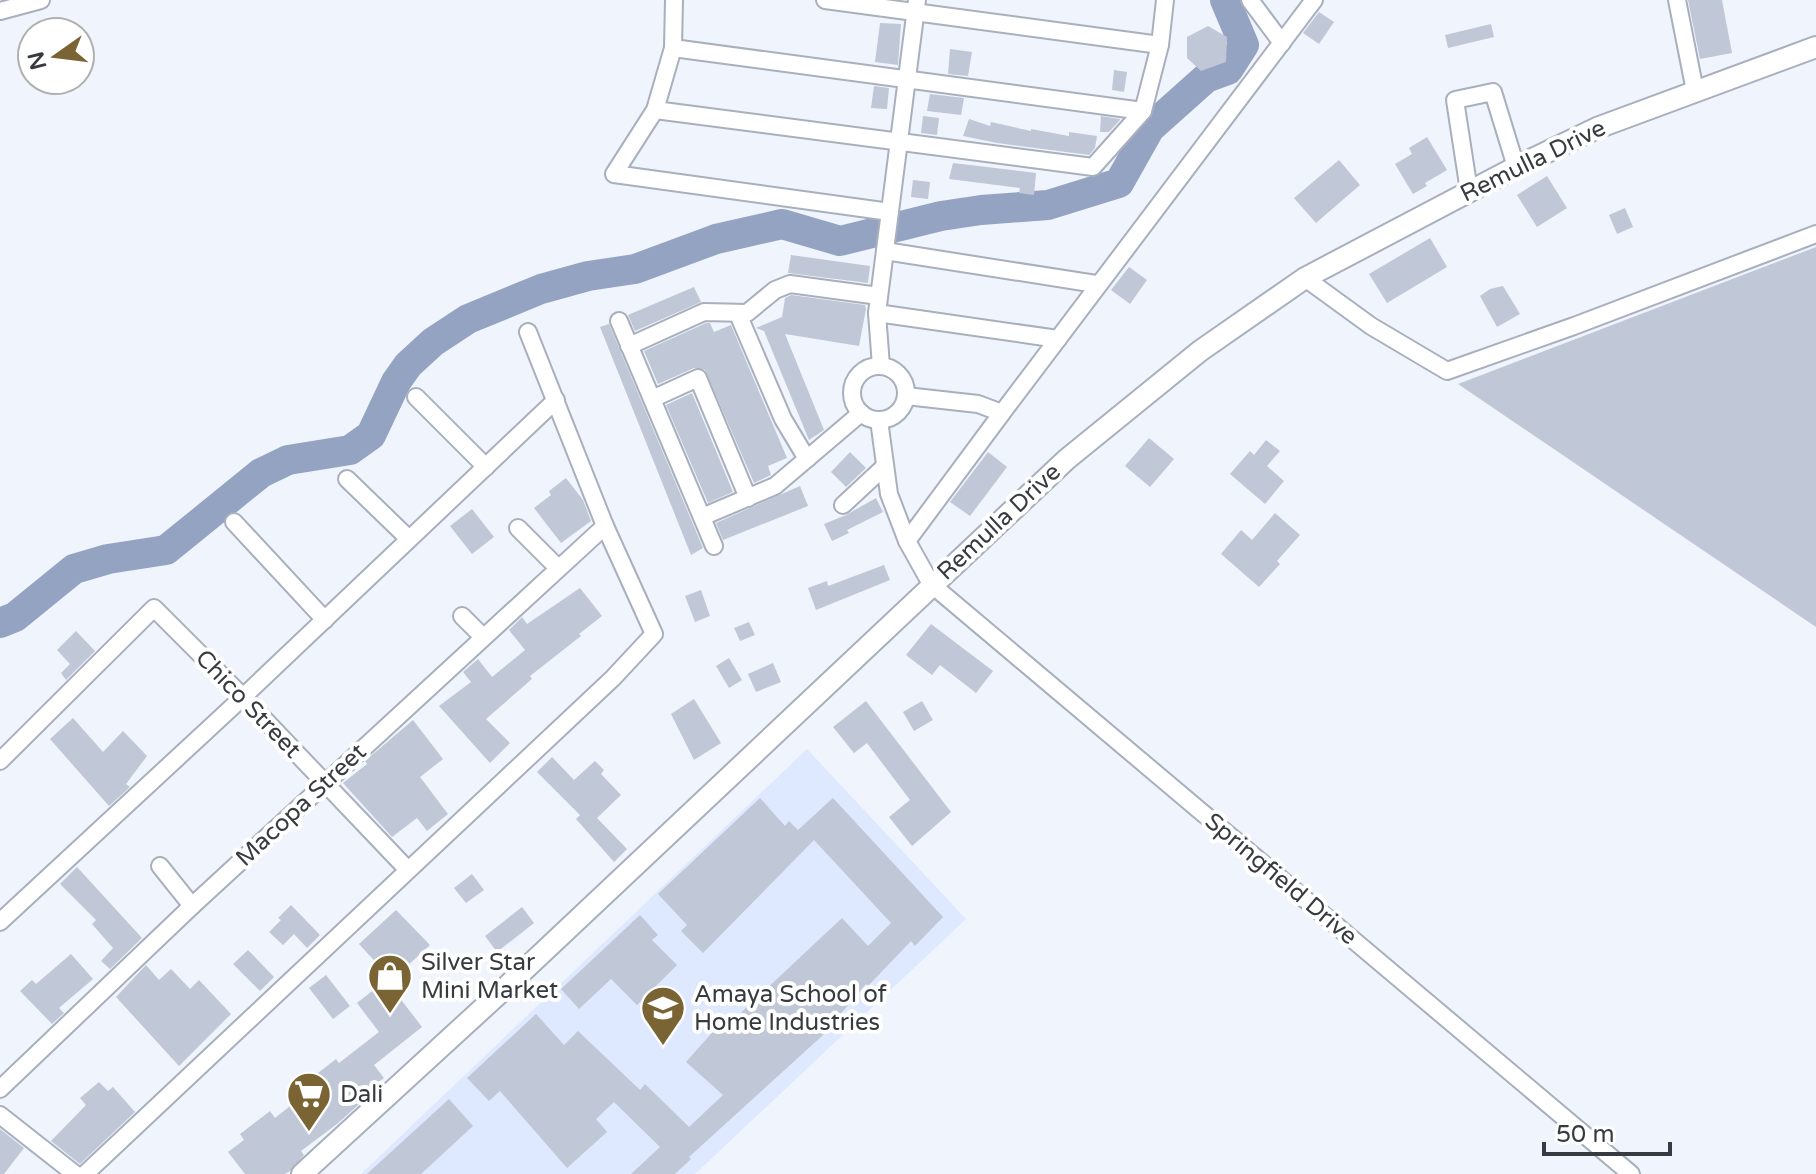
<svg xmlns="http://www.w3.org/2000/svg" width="1816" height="1174" font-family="'Varela Round',sans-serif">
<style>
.built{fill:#dee8fe}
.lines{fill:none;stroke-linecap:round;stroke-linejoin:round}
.river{stroke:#94a3c2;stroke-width:30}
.building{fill:#c0c7d6}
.minor-casing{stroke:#a8afbd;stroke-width:20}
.major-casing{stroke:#a8afbd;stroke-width:24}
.minor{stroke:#fff;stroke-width:16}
.major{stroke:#fff;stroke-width:20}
.labels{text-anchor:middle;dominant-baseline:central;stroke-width:8;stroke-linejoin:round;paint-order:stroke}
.street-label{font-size:24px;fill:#373a3f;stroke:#fff}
.poi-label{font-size:24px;fill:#373a3f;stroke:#fff;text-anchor:start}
</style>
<rect width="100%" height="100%" fill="#f0f4fd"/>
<!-- built -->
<polygon class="built" points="807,749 966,919 695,1174 361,1174"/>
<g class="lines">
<!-- river -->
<polyline class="river" points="0,623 15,617 74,569 108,559 166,550 261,473 288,460 350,450 371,435 396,382 408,365 433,342 468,319 541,289 588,276 635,269 716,239 782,224 840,241 941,216 981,210 1048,205 1119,183 1150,128 1206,78 1228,70 1244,45 1225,0"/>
</g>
<!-- building -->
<g class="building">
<polygon points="1688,0 1722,0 1732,53 1700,59"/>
<polygon points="1319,12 1334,22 1319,44 1303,33"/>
<polygon points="880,23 901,24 898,65 875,62"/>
<polygon points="1491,24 1494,37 1448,48 1445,35"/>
<polygon points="1208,26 1227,37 1226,62 1201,71 1187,58 1187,37"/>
<polygon points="950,49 972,52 968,76 948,74"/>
<polygon points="1114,70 1127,72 1124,92 1112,90"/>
<polygon points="874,86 889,88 887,109 871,108"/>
<polygon points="930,94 964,98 961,115 927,111"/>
<polygon points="923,116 939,118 937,135 921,133"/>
<polygon points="1101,116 1120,119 1120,120 1109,132 1100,132"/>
<polygon points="969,119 990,126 991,122 1031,131 1031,129 1069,136 1069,132 1097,136 1095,148 1089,155 997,143 963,136"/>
<polygon points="1427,137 1447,170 1425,183 1427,186 1413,194 1395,164 1412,154 1409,148"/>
<polygon points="1339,160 1360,185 1316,223 1294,198"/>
<polygon points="953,163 1036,173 1034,195 1019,193 1020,188 949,179"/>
<polygon points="1547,176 1567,208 1537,227 1517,195"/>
<polygon points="913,180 930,182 928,199 911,197"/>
<polygon points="1625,208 1633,227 1617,234 1609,215"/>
<polygon points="1430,238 1447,267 1387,303 1369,274"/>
<polygon points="1816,247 1816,627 1458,384"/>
<polygon points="791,255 870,266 868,283 788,273"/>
<polygon points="1129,267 1147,280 1130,304 1111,290"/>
<polygon points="1503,286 1520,314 1497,327 1480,296 1490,289"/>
<polygon points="694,287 701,302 635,331 628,315"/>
<polygon points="791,295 865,305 866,309 859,346 785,334 824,430 809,440 764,331 756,328 782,317 785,298"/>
<polygon points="706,323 710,323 714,332 731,325 787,458 768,466 771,475 754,483 705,370 694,368 658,384 644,351"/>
<polygon points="609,324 703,548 691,555 600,327"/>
<polygon points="692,393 733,492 708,503 666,405"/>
<polygon points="1149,438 1174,459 1150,487 1125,466"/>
<polygon points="1266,440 1280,451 1267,466 1284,481 1265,504 1230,474 1250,451 1254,455"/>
<polygon points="850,452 866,468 846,487 831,472"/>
<polygon points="988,452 1007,467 970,516 950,502"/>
<polygon points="566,478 583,500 591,521 561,543 534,508 551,495 549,491"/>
<polygon points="800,486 808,506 723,540 716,523"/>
<polygon points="876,498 883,512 847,530 849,533 832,541 824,524 846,515"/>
<polygon points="472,509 494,537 472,554 450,526"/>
<polygon points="1275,513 1300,535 1277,561 1280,564 1259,587 1221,554 1241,530 1252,540"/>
<polygon points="884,565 890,580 816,610 808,588 827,581 828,586"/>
<polygon points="580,588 602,616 579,634 581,636 530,676 532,679 486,719 510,743 490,763 439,706 471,682 463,672 478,659 492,677 525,650 509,630 522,617 527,624"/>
<polygon points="701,590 710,616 695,622 685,596"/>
<polygon points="749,622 755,635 740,641 734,628"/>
<polygon points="931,624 993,671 976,693 940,665 932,675 906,655"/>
<polygon points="76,631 95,651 66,680 61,673 70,664 57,650"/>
<polygon points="729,658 742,680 729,688 716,666"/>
<polygon points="773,663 781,682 756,692 748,674"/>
<polygon points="694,699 721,743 694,760 671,714"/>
<polygon points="866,701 951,812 912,846 889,817 910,800 867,743 854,753 833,727"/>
<polygon points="922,701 933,720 914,731 903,712"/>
<polygon points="73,718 103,752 123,731 147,756 126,784 130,787 109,806 50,739"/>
<polygon points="413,720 443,759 420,777 448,814 427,831 417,818 392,837 343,783 367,764 365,761"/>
<polygon points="552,757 574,780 595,761 604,770 601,774 621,795 597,818 627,849 614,862 576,819 580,815 537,772"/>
<polygon points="760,798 785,826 789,821 798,830 833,798 943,917 915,946 911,941 868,986 866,984 822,1036 689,1157 691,1159 675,1174 631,1174 660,1147 614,1102 596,1119 607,1132 567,1168 500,1091 489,1101 467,1078 536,1014 564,1045 578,1031 640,1090 645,1084 689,1127 723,1095 686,1062 726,1017 731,1022 842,918 868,946 891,923 814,840 703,953 681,931 687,925 658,894"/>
<polygon points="77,867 142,938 110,969 101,961 113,948 92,924 96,920 60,884"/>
<polygon points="472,874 484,890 466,903 454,888"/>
<polygon points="291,905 320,935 307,948 294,934 283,945 269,932 281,920 278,918"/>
<polygon points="522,907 534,923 497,952 485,936"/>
<polygon points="396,910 430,945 392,980 359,944"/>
<polygon points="640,915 658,935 652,940 677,965 637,1005 611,979 579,1009 561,989"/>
<polygon points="248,950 274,977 260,991 233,964"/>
<polygon points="71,954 93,979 59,1008 64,1013 52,1024 20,991 32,980 36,984"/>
<polygon points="146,965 159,980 171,969 190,989 199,980 231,1014 179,1066 116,997"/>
<polygon points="326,975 350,1006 333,1019 309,988"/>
<polygon points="386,980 422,1027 374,1065 384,1078 363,1094 366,1098 337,1124 301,1151 304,1155 290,1171 285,1174 245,1174 228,1152 244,1140 240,1134 270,1111 275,1118 310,1090 305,1083 336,1059 339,1063 379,1032 357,1003"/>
<polygon points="99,1082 108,1091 113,1087 135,1112 80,1164 51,1141 86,1105 80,1098"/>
<polygon points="449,1099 473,1126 421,1174 367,1174"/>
<polygon points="0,1129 24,1148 4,1174 0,1174"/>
</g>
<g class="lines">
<!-- minor casing -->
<g class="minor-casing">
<g id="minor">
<polyline points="674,0 673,48 655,110 614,174 890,212"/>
<polyline points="825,0 1160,45"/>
<polyline points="1250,0 1282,43"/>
<polyline points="1677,0 1695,91"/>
<polyline points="0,11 41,0"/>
<polyline points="673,48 1143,111"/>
<polyline points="655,110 1093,167 1143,111 1160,45 1165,0"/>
<polyline points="1469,191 1455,100 1493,92 1516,167"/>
<polyline points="885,251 1096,284"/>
<polyline points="1305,278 1371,326 1447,371 1574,326 1816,234"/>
<polyline points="877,313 1058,339"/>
<polyline points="738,314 783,419 807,459"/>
<polyline points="619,321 714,546"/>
<polyline points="629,346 704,312 747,313 775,290 790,284 879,296"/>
<circle cx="879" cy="393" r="27"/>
<polyline points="881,366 877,313 917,0"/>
<polyline points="906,396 978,404 1002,413 1314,0"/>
<polyline points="416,397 486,467"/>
<polyline points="652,399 698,378 748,498"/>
<polyline points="879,420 889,494 907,541 931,584 1631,1174"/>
<polyline points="347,479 409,539"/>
<polyline points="843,505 885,466"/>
<polyline points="702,517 775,486 861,413"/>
<polyline points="234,522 325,620"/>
<polyline points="518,528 558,568"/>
<polyline points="907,541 1002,413"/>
<polyline points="462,616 483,637"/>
<polyline points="0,761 154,608 243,697 408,870"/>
<polyline points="160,866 192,906"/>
<polyline points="0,922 243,697 556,400"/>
<polyline points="0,1089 192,906 605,526"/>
<polyline points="0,1115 75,1174"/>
<polyline points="85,1174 613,678 654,634 605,526 528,332"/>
</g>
</g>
<!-- major casing -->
<g class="major-casing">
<polyline id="major" points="302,1174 505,988 1067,459 1200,351 1305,278 1516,167 1597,128 1816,47"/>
</g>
<!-- minor -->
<use href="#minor" class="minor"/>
<!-- major -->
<use href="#major" class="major"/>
</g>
<!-- icons -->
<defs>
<g id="shop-pin" transform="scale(2.3)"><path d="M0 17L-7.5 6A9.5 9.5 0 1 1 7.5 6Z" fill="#7a6433" stroke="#fff"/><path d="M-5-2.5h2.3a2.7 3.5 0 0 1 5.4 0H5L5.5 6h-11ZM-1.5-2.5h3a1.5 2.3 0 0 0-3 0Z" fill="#fff"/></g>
<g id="school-pin" transform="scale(2.3)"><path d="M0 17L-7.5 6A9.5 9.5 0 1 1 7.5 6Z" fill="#7a6433" stroke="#fff"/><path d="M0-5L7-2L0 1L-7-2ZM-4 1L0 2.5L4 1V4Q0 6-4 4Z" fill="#fff"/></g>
<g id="supermarket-pin" transform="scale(2.3)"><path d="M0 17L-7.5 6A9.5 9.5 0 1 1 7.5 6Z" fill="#7a6433" stroke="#fff"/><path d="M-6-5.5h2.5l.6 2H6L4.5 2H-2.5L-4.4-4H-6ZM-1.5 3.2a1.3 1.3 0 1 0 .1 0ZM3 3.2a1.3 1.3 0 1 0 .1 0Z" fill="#fff"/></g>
</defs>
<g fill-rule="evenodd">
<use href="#shop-pin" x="390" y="976"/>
<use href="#school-pin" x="663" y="1008"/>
<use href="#supermarket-pin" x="309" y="1094"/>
</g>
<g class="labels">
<!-- street labels -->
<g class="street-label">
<text transform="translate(1533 161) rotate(-26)">Remulla Drive</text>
<text transform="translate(999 522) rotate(-43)">Remulla Drive</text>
<text transform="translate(248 704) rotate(46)">Chico Street</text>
<text transform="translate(301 805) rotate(-43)">Macopa Street</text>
<text transform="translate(1281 879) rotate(40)">Springfield Drive</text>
</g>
<!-- poi labels -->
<g class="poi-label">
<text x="421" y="962">Silver Star<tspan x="421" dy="28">Mini Market</tspan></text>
<text x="694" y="994">Amaya School of<tspan x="694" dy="28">Home Industries</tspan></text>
<text x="340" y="1094">Dali</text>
</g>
</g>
<!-- north arrow -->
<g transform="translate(56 56) rotate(256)"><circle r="38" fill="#ffffff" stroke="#afb0b2" stroke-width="2"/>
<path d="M0-6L14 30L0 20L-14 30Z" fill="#7a6433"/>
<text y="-12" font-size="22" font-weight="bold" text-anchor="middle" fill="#373a3f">N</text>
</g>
<!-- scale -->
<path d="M1544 1142v12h126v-12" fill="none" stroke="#373a3f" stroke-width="4"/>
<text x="1556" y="1142" font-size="24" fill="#373a3f" stroke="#ffffff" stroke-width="6" paint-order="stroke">50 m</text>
</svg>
